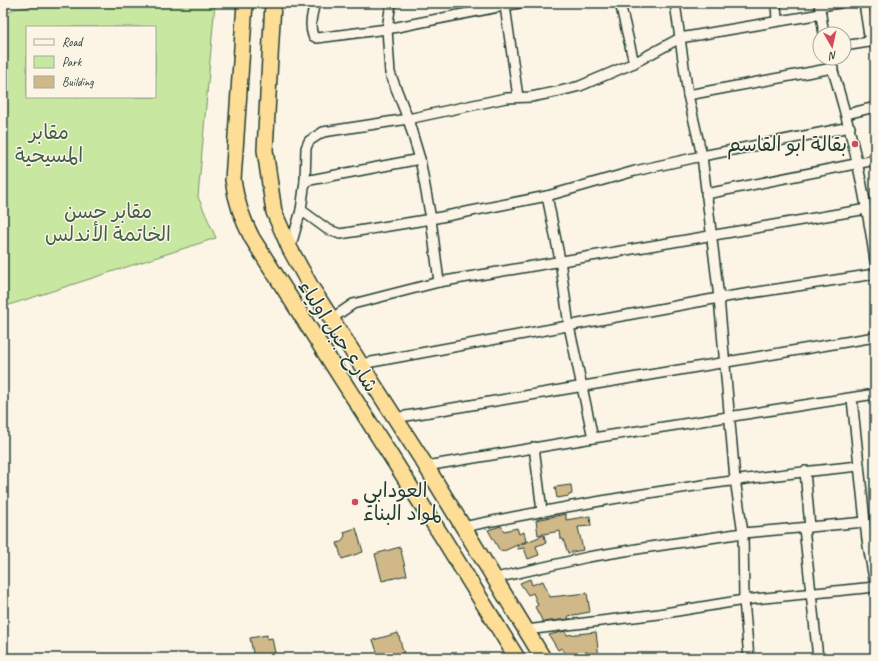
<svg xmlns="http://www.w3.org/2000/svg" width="878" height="661" font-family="Caveat,'Playpen Sans Arabic',sans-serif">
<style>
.green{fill:#c8e8a1;stroke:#74926a;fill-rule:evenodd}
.building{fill:#d1b888;stroke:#1f3d34}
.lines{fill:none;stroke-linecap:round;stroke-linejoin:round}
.minor-casing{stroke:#1f3d34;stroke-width:12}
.trunk-casing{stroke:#1f3d34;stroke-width:18}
.minor{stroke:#fcf5e5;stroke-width:9}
.trunk{stroke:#fedd96;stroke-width:15}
.poi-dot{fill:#d1495b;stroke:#fcf5e5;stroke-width:1.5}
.labels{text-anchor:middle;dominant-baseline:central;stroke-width:3;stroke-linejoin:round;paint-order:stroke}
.park-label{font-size:20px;fill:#415f4a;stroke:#fcf5e5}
.poi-label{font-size:20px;fill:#1f3d34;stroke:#fcf5e5;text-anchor:end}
.street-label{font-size:20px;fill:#1f3d34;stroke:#fcf5e5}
</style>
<rect width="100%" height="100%" fill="#fcf5e5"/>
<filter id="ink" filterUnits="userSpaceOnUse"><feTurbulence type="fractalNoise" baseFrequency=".025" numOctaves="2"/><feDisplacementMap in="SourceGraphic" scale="8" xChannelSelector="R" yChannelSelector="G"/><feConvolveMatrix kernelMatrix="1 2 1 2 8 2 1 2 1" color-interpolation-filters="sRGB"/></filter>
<g filter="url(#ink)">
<!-- green -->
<path class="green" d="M57,3h158l-17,194 18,41 -213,69v-292l11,-6zM27,27h128v70h-128z"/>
<!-- building -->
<g class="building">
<polygon points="571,485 572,494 569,495 569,496 557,498 555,487"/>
<polygon points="566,514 566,520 590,516 591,526 578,527 583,550 568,553 563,539 561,539 560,531 538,535 536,520"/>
<polygon points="501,526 504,531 517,528 519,534 524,532 526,541 504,551 503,550 500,551 488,530"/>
<polygon points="356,528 363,552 342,559 337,543 341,542 345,536 344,532"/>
<polygon points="544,535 546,543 536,546 539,555 528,559 524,548 518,549 517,546"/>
<polygon points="400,547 407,575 382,581 375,554"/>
<polygon points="530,579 532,585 543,581 550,597 587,593 590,612 568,616 569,619 543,622 535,607 538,605 533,593 528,595 520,583"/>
<polygon points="565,631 567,635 596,632 599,658 588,658 587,652 576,654 568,658 562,648 558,650 549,635"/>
<polygon points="398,633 405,658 395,658 395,656 388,658 387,656 379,658 373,640"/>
<polygon points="267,635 267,639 272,638 276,658 254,658 250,638"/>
</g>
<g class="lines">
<!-- minor casing -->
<g class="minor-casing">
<g id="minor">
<path d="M315,3c-3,11 -6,22 -2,33l4,2 70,-9 132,-26"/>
<polyline points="391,3 387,29 390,73 408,119 420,159 431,219 439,282"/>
<polyline points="620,3 634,63"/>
<polyline points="675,3 688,95 702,156 719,298 735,479 743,533 744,600 749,658"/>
<polyline points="776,3 777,20"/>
<polyline points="819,3 824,34"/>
<polyline points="864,3 870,42"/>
<polyline points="505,6 518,97"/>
<polyline points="820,6 840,3"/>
<polyline points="844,46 875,41"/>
<path d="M829,58c22,69 36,132 46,203"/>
<polyline points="688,95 833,68"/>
<polyline points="847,114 875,107"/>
<polyline points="305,181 306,148 309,141 323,132 408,119 506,98 531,97 556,92 580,86 634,63 680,38 821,14"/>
<polyline points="706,194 875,160"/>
<polyline points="547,196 560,260 569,326 593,438"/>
<polyline points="301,210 327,229 340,234 431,219 547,196 635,171 702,156 850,127"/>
<polyline points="290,249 301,210 305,181 420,159"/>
<polyline points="331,319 353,304 439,282 867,209"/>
<polyline points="361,364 719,298 875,274"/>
<polyline points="852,399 867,540 875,585"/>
<path d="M394,418c161,-26 320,-55 481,-81"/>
<polyline points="534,447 542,511"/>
<polyline points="426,466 593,438 875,394"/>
<polyline points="805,471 810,527"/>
<path d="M463,527c131,-27 263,-48 396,-61"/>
<polyline points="804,528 818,658"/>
<polyline points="496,578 588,557 643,548 743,533 865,522"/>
<polyline points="526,630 659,614 744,600 875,587"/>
</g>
</g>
<!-- trunk casing -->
<g class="trunk-casing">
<g id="trunk">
<path d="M245,3l-12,177c3,21 9,39 19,58l191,300 74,120"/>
<polyline points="273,3 265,150 274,212 290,249 311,287 426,466 543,658"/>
</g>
</g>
<!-- minor -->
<use href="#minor" class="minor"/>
<!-- trunk -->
<use href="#trunk" class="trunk"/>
</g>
</g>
<!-- markers -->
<g class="poi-dot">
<circle cx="855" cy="144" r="4"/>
<circle cx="355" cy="502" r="4"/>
</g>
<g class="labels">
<!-- park labels -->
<g class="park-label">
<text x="49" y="132">مقابر<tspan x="49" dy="23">المسيحية</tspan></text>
<text x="108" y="211">مقابر حسن<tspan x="108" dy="23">الخاتمة الأندلس</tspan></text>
</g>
<!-- poi labels -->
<g class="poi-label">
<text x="847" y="144">بقالة ابو القاسم</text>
<text x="363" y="490" text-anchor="start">العودابي<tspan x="363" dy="23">لمواد البناء</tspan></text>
</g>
<!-- street labels -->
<g class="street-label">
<text transform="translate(338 336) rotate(57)">شارع جبل اولياء</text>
</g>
</g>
<!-- margin -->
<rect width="878" height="661" fill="none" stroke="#fcf5e5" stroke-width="16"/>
<rect x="8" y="8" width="862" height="645" fill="none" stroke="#1f3d34" stroke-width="1.5" filter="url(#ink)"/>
<!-- legend -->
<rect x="26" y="26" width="130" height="72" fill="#fcf5e5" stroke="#a4ab9e"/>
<rect x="34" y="39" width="20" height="6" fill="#fcf5e5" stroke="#a4ab9e"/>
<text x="62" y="46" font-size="12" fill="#1f3d34">Road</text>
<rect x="34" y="56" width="20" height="12" fill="#c8e8a1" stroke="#a4ab9e"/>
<text x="62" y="66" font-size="12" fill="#1f3d34">Park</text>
<rect x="34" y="76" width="20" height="12" fill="#d1b888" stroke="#a4ab9e"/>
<text x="62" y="86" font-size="12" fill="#1f3d34">Building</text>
<!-- north arrow -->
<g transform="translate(832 46) rotate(171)"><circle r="19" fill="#fcf5e5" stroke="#a4ab9e"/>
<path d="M0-3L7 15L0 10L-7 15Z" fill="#d1495b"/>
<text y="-6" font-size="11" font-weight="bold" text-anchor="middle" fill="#1f3d34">N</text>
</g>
</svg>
